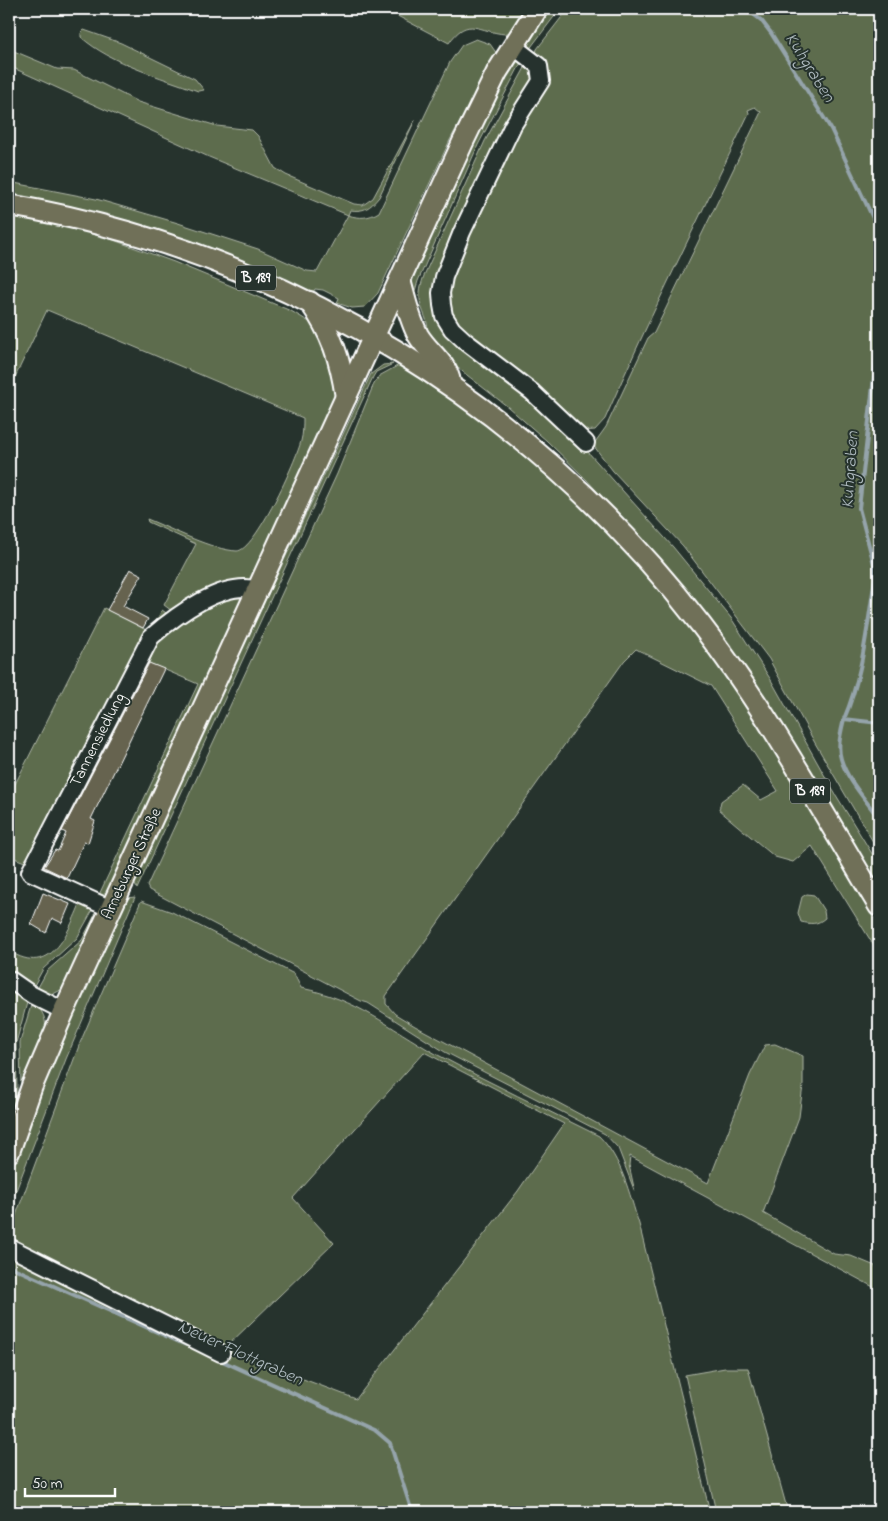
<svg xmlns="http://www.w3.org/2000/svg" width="888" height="1521" font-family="'Indie Flower',sans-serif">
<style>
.green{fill:#5d6c4e;stroke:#aeb6a6;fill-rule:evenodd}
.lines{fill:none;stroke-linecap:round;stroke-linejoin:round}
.stream{stroke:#95a4ab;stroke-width:4}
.building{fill:#666450;stroke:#fff}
.minor-casing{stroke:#fff;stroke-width:20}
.major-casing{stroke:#fff;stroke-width:24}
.minor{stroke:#26332d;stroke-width:16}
.major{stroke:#706f59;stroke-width:20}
.labels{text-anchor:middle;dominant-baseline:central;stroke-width:4;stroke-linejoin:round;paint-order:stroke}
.shield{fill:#26332d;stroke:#bec2c0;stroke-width:1}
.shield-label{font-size:15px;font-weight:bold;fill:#fff}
.street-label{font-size:16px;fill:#fff;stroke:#26332d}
.water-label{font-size:18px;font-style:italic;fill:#afbbc0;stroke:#26332d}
</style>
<rect width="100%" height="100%" fill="#26332d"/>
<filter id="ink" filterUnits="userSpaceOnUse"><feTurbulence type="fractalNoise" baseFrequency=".02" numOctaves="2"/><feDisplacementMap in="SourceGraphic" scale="10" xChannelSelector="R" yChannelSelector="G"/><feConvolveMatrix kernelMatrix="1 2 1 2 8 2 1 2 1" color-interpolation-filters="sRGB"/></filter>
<g filter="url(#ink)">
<!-- green -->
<g class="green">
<path d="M384,9h145l-17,22 -7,3c-26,-2 -37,-19 -56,9z"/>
<polygon points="546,9 560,9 528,51 525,44"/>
<path d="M568,9h311v843l-64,-109 -46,-84 -86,-113 -70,-75 -20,-26 13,-18 42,-89 6,-5 107,-221 -6,-5 -7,3 1,3c-48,102 -99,202 -144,306l-10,11 -13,1 -72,-60 -59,-53 -5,-31 73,-161 27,-43 -10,-30 1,-4z"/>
<path d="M84,30l37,13 74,36 9,11 -6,1c-37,-14 -87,-27 -117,-54v-4z"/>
<path d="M476,39l14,5 7,10 -47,86 -72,153 -13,14 -13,1 -15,-5 2,-5 -16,-8 -8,-1 -2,3 -81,-36 -57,-18 -166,-40v-16l87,17 82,24 80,26 49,22 10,1 31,-57 -139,-58 -200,-91v-17l48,20 17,1 64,32 79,24 35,4 6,6 17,32 11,7 68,29 9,1 10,-7 42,-78 -36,77c-9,11 -15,15 -29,13l-2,5c12,4 21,3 31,-3l71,-150 12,-17z"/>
<polygon points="516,60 522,61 478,145 418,281 415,291 417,306 410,290 418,261 489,104"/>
<path d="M527,64l3,1 5,12 -42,81 -54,155 124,111 110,123 58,71 40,62 60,107 48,78v27l-237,-351 -56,-62 -39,-38 -39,-34 -59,-46 -22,-29c3,-10 -6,-21 -7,-32 -1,-10 2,-20 6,-29l59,-130z"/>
<path d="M9,213l85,20 80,29 117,49 22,13 12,14 12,48 -2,11 -82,183 -77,34 -12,-9 32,-61 -48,-22 -1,-3c25,10 65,31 90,32 18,0 60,-92 64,-110 2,-7 2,-15 2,-23l-256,-108 -38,80z"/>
<path d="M393,364l-17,8 -3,5 -236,512 -4,-9c79,-169 160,-336 238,-506l12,-9z"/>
<polygon points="399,365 525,450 628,549 723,667 879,921 879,954 812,846 793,862 775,857 719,810 721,801 743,785 761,800 778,791 711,686 636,649 624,661 386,996 386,1004 395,1014 415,1026 708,1183 750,1075 765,1045 775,1044 803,1056 803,1085 799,1117 763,1213 834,1254 851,1256 875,1266 879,1271 879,1290 630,1156 629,1165 635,1192 618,1148 605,1134 445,1052 368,1003 361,1001 149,890 147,886 337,474 373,386 379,376"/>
<polygon points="237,590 246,598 109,898 97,899 198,684 149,663 160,633"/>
<polygon points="104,608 150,632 162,610 169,615 30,864 9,856 9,796"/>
<path d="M807,894l7,1 10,16 1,7c-8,7 -14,6 -24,4l-3,-9 4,-16z"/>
<polygon points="135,897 66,1059 9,1209 9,1176 37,1094 127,898"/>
<path d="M141,901l31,11 122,62 7,14c56,11 87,39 135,66 54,29 109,55 163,82 23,23 30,57 40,88l71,288h-701v-278l71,-191zM424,1052l140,72 -46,67 -162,208 -132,-50 110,-106 -41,-45z"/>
<path d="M81,902l14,4 -18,32 -34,31 -11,20 -23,-16v-22c43,27 58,-17 72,-49z"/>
<path d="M98,909l2,8c-9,19 -25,69 -45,76 -6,2 -12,0 -19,-2l11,-20 35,-31z"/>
<polygon points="9,986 28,999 16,1043 17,1091 9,1117"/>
<path d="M32,1002c31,21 1,62 -11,87l-1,-47z"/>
<polygon points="725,1368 748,1368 788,1512 716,1512 685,1375"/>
</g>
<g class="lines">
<!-- stream -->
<g class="stream">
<polyline points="746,9 761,20 771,33 831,129 879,231"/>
<path d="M879,333l-20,175 16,60v11c-8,47 -12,96 -31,140l35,4"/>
<path d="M844,719c-3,13 -7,27 -3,40 6,21 26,42 38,60"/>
<polyline points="9,1266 186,1345"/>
<polyline points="220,1360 376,1431 390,1443 412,1512"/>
</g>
</g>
<!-- building -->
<g class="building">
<polygon points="130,569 142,575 123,606 148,619 143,628 107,610"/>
<polygon points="149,663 164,669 91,819 95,821 88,843 84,842 67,878 44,867 55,850 58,851 66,833 62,831"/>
<polygon points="43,893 70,904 62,923 52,918 46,933 31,924"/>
</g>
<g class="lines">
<!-- minor casing -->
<g class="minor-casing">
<g id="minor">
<polyline points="513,46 539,66 541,81 513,125 462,232 444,277 441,293 442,305 444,316 452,329 465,341 532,392 586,443"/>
<path d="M111,909l-81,-37 121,-235c24,-21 73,-58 107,-47"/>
<polyline points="9,979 32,995 64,1011"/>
<polyline points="9,1247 221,1353"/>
</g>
</g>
<!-- major casing -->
<g class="major-casing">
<g id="major">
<path d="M9,205c276,47 522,199 692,420 68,88 121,187 178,281"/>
<path d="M400,280c5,19 9,38 18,55 10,17 29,28 32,47"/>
<path d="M310,302c22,32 30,56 36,95"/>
<polyline points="9,1152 32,1086 64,1011 463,142 497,72 537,9"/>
</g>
</g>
<!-- minor -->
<use href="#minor" class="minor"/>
<!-- major -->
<use href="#major" class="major"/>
</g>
</g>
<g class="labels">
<!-- shield labels -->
<g class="shield">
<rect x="236" y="265.5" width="40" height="25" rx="4"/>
<rect x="790" y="778.5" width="40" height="25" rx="4"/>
</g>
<g class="shield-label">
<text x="256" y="278">B 189</text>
<text x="810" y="791">B 189</text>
</g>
<!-- street labels -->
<g class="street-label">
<text transform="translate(98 740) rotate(-63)">Tannensiedlung</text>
<text transform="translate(132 864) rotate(-65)">Arneburger Straße</text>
</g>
<!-- water labels -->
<g class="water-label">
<text transform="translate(809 68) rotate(58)">Kuhgraben</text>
<text transform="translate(851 470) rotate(-86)">Kuhgraben</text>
<text transform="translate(240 1354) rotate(24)">Neuer Flottgraben</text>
</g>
</g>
<!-- margin -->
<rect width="888" height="1521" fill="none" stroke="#26332d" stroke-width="30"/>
<rect x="15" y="15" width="858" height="1491" fill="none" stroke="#fff" stroke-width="2" filter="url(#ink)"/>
<!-- scale -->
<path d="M25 1488v8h90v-8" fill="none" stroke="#ffffff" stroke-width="2.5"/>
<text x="32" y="1488" font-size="15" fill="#ffffff" stroke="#26332d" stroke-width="4" paint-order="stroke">50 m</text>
</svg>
